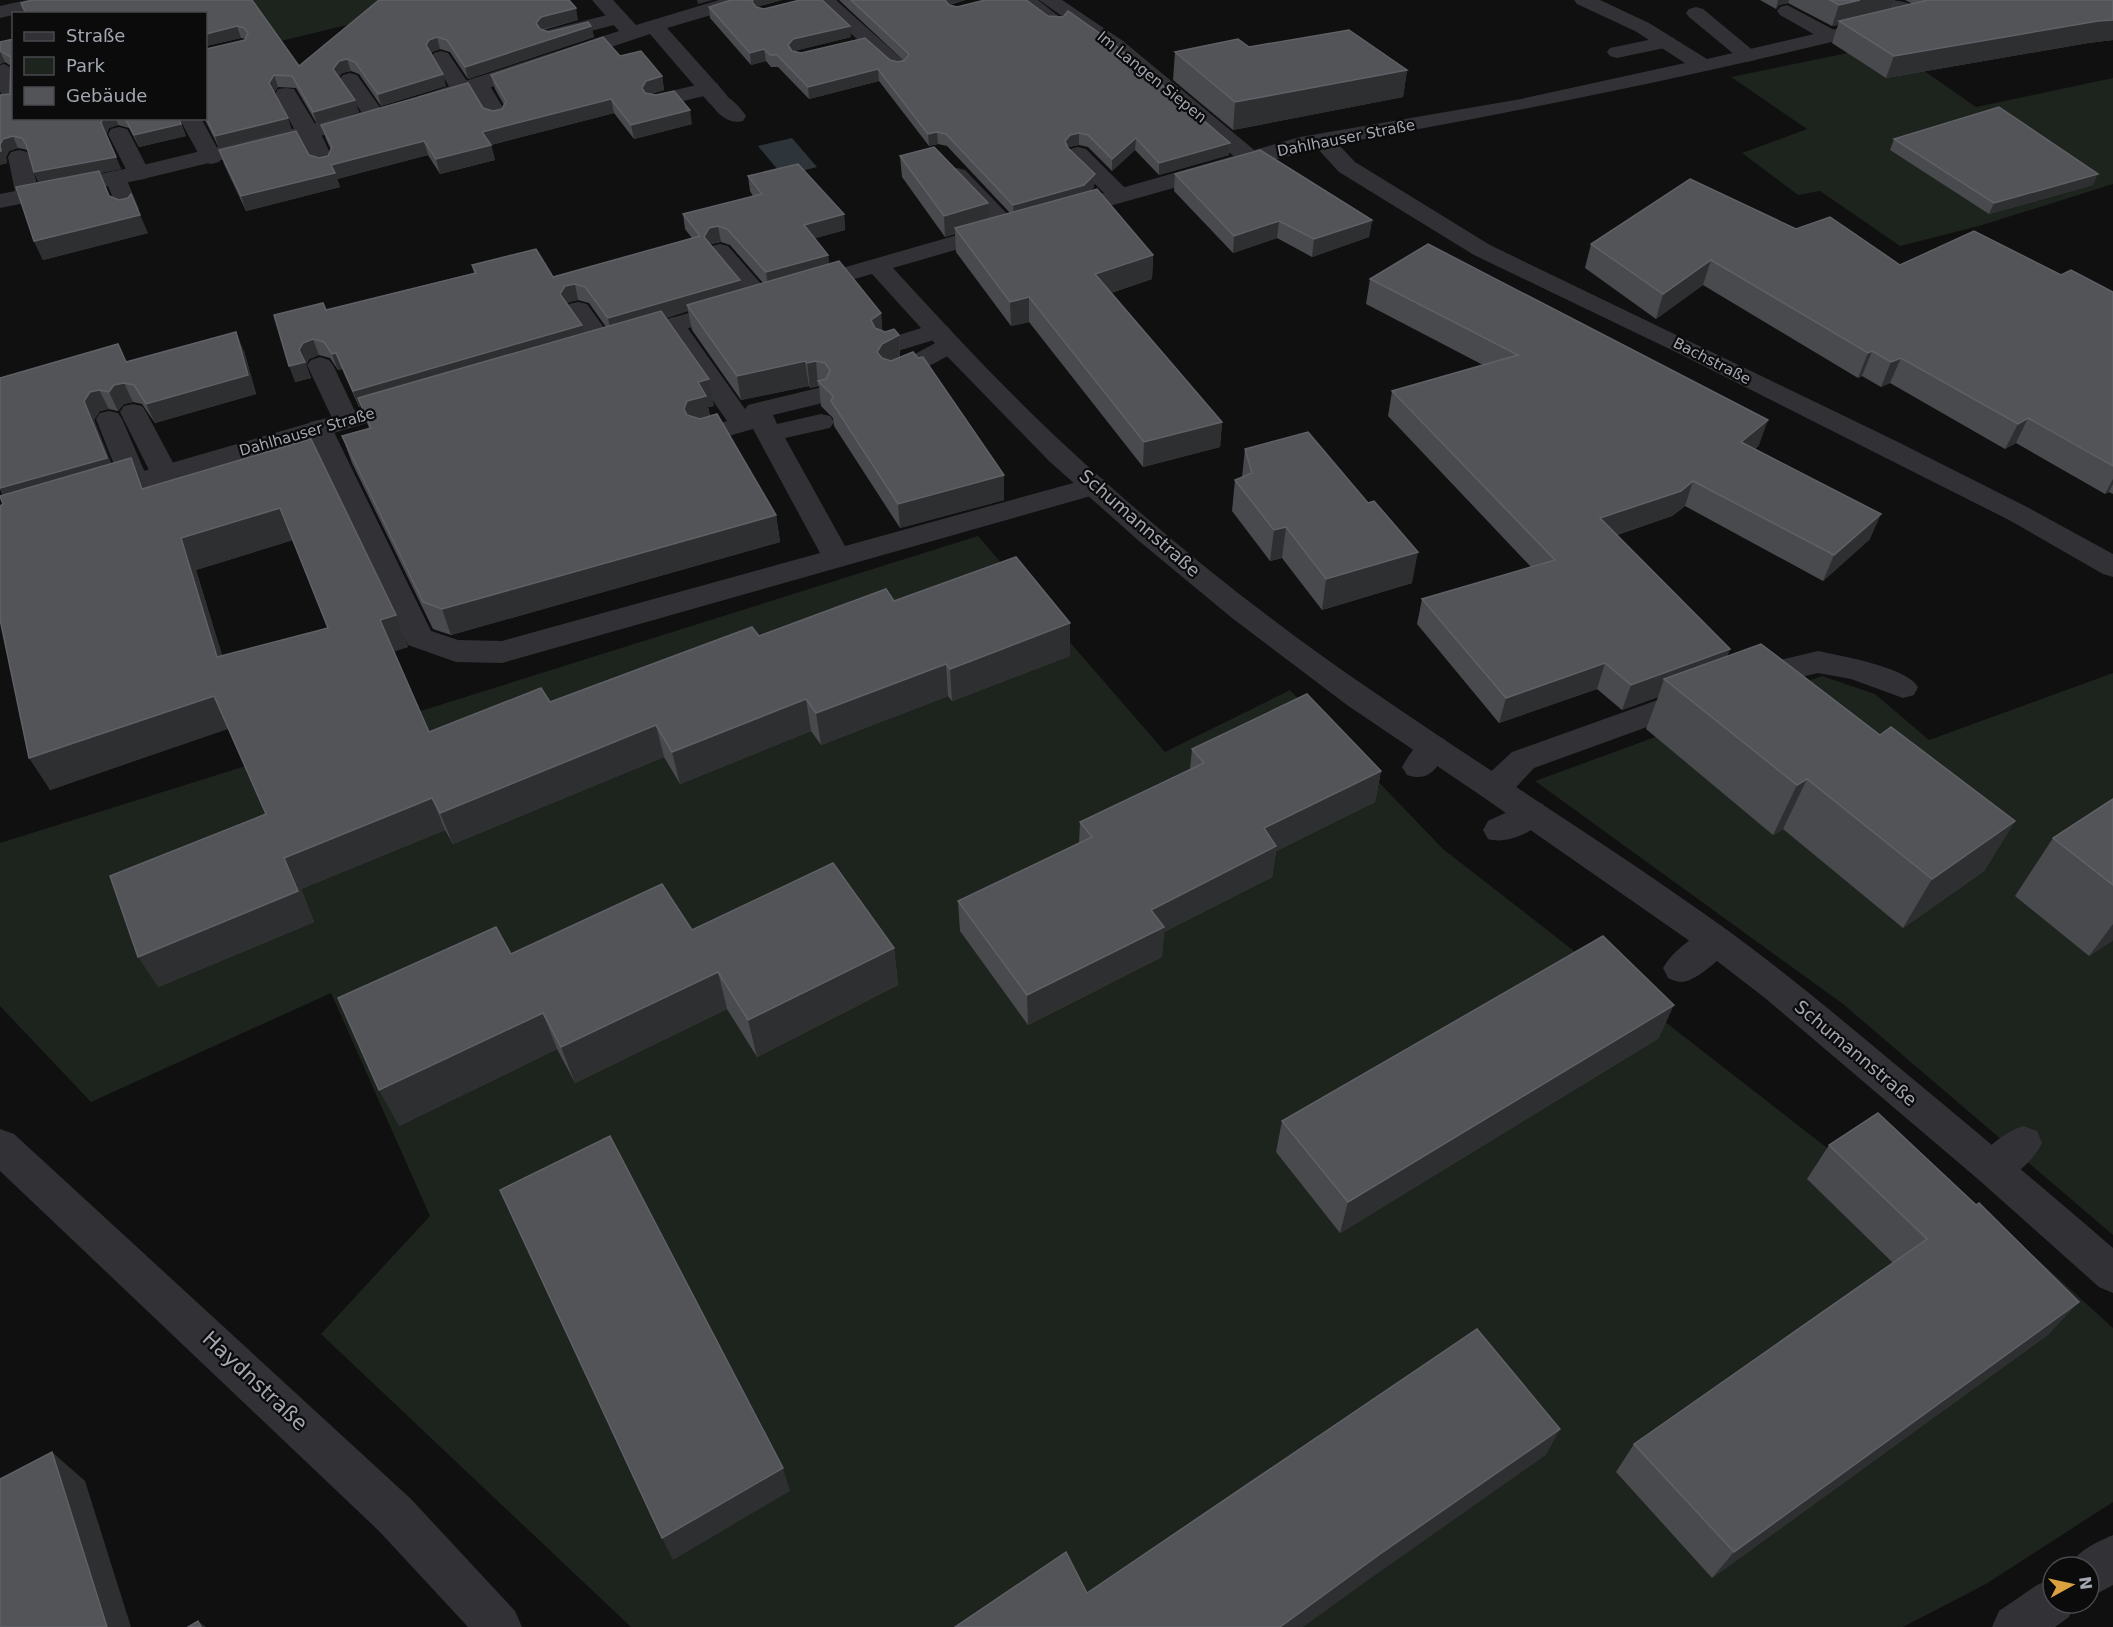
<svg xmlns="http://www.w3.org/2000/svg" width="2113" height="1627" font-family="'DejaVu Sans',sans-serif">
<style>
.green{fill:#1d231d}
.water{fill:#2d353a}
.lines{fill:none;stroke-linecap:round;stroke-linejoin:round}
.lane{fill:#323236;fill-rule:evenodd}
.street{fill:#323236;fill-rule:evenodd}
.wall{fill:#494a4d;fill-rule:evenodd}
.shaded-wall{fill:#2e2f31}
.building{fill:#525458;stroke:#5f6166;stroke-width:1.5;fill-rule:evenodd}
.labels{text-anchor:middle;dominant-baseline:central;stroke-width:4.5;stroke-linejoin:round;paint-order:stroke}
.far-street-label{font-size:15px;fill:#a3a7b0;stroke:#0b0b0c}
.street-label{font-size:18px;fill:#a3a7b0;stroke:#0b0b0c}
.near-street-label{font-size:21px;fill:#a3a7b0;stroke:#0b0b0c}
</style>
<rect width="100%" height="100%" fill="#101011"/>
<!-- green -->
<g class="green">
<polygon points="252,0 378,0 382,6 363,21 277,42"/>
<polygon points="1887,45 1976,107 2113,78 2113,184 1979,226 1900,246 1820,191 1798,195 1742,153 1807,129 1731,77"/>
<polygon points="978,536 1165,752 1290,690 1443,849 1831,1151 1913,1146 2113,1328 2113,1502 1986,1584 1903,1627 631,1627 321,1334 430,1216 331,993 91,1102 0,1006 0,843"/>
<polygon points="2113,673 2113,1235 1843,1004 1535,781 1822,676 1875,694 1929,740"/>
</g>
<!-- water -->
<polygon class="water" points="792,138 817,167 783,176 758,146"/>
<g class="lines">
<!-- lane -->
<g class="lane">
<polygon points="1039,0 1062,0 1123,41 1259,154 1262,159 1259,164 1251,166 1243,164 1109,49"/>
<path d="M1878,0c17,0 36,0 47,15l-3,4c-15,4 -28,-8 -41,-15z"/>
<polygon points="1787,5 1838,32 1841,36 1838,40 1824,40 1780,15 1777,11 1780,7"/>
<polygon points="1696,7 1703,9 1755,52 1758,56 1755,60 1748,62 1741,60 1689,17 1686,13 1689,9"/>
<polygon points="619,12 626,14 629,18 626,22 551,41 544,39 541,35 544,31"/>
<polygon points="1667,36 1674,38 1677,42 1674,46 1617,58 1610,56 1607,52 1610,48"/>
<polygon points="441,51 448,53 469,84 479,80 487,81 508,116 505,121 497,123 489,121 472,93 463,97 455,96 431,57 434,53"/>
<polygon points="4,64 14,69 13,104 5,103 0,91 0,65"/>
<polygon points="350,73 357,75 386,116 383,121 375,123 367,121 364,116 339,79 343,75"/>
<polygon points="709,82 717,83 720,88 717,93 658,107 650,106 647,101 650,96"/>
<polygon points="286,88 294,89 321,134 335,163 332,168 324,170 316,168 313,163 275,94 278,89"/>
<path d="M718,93c11,2 21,13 28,23l-3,5c-16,4 -27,-9 -36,-22l3,-5z"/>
<polygon points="179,118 201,118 222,157 219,162 211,164 203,162"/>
<polygon points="119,127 127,129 130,134 150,173 147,178 139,180 131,178 128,173 108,134 111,129"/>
<polygon points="1078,147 1086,149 1127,190 1131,195 1127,200 1119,202 1111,200 1070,159 1067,154 1070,149"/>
<polygon points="19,150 27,152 30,157 40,196 36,201 28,203 20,201 16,196 8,157 11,152"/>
<polygon points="957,168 965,170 1016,223 1020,228 1016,233 1008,235 1000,233 949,180 946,175 949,170"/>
<polygon points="116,171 124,173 139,209 135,214 127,216 119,214 105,178 108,173"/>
<polygon points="720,244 728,246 770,294 773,299 770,304 761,306 752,304 712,256 708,251 712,246"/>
<polygon points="578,302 587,304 613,340 617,345 613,350 604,353 595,350 566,309 569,304"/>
<polygon points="673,317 682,320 745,409 748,405 818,388 827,390 831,396 827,402 773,415 777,424 821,414 830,416 834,422 830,428 785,438 845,546 1095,477 1105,480 1109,486 1105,492 502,663 456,662 408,645 306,428 310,422 319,420 328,422 332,428 431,631 458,640 502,641 820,553 753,429 704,443 694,441 691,435 694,429 727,421 660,325 664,320"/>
<polygon points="938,323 947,326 951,331 947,336 888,354 879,351 875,346 879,341"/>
<polygon points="950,337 959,340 963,345 959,350 903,380 894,383 885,380 881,375 885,370 941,340"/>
<polygon points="320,357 329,360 333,365 359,420 355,426 346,428 337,426 333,420 307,365 311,360"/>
<polygon points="133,404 142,406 146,412 179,474 175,480 165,483 155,480 151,474 120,412 124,406"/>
<polygon points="109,411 118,413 122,419 149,482 145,488 135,491 125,488 121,482 96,419 100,413"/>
<path d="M1818,651c23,5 89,16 100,36l-4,8 -11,3 -52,-19 -33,-6 -70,16 -11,-3 -4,-8 4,-8z"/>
<polygon points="1694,687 1705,690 1710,698 1705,706 1534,768 1507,797 1495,800 1483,797 1479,788 1483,779 1512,752"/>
<path d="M1433,735l11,4 5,8c-11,19 -18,36 -42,28l-5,-8c8,-14 16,-27 31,-32z"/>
<path d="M1531,801l12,3 4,9c-9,18 -39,32 -59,26l-5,-9 5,-9z"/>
<path d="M1716,927l12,4 6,10c-7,13 -37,40 -52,41 -4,0 -10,-2 -14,-4l-5,-10c10,-18 34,-35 53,-41z"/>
<path d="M2023,1126l14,5 5,12c-9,19 -29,35 -49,42l-14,-5 -5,-12c9,-19 29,-35 49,-42z"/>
</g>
<!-- street -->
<g class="street">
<polygon points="27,0 63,0 60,4 0,18 0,6"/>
<polygon points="592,0 613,0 636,25 719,0 752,0 749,4 667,28 726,94 729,99 726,104 718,105 710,104 650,34 435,106 427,107 419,106 416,101 419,96 619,31"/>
<polygon points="814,0 836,0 905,62 908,66 905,70 898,72 891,70"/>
<polygon points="1015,0 1038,0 1066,22 1063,26 1049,26"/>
<path d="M1574,0h26l49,23 58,36 171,-40 7,2 3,4 -3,4c-181,45 -363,82 -547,115l17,18 135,83 406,196 133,67 84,46v23l-10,-3 -94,-54 -133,-67 -194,-98 -208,-100 -135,-83 -22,-24 -254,71 -8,-2 -4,-5 4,-5 245,-70 221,-38 164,-36 -50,-32 -58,-27z"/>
<polygon points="366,111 374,113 377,118 374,123 139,180 0,208 0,194 139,166"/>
<path d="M999,223l8,2 4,5 -4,5 -114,33c57,62 114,124 176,181 94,87 196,169 302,241 119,82 242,158 359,242 53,39 104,81 154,123 77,64 154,128 229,193v45l-14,-6 -120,-107 -214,-182 -61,-47 -221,-154 -136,-92 -115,-87 -93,-77 -90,-80 -108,-111 -69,-76 -66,19 -9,-2 -3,-5 3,-5z"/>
<polygon points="734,300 743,302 746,307 743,312 628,346 619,343 615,338 619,333"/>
<polygon points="406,395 415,397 419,403 415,409 98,502 88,499 84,493 88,487"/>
<polygon points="0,1129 14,1134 411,1499 515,1611 522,1627 468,1627 379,1531 0,1171"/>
<path d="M2113,1535v50l-24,13v-31h-19c6,-16 27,-25 43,-32z"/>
<polygon points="2053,1578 2053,1603 2075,1603 2069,1617 2055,1627 1992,1627 1999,1611 2037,1585"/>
</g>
</g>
<!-- wall -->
<g class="wall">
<polygon points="252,0 299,66 379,0 578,20 543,30 549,32 591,26 594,37 468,79 450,52 440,49 432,52 431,54 446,86 381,106 359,74 351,71 342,73 339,77 359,112 317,124 296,88 278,87 274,93 292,130 219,148 204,118 206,118 245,39 241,38 206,46 206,14"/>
<polygon points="782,0 756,7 851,37 794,51 801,53 890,60 898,62 904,61 839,0 965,0 949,5 957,7 1048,16 1230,143 1229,155 1159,175 1135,150 1112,171 1088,147 1079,145 1069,147 1068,148 1095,174 1094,187 1090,191 1153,255 1152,279 1111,293 1222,422 1220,447 1143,467 1029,322 1011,326 956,252 955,234 945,237 902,177 900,156 989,219 1010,213 947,146 938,144 929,146 879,81 809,99 778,67 771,67 766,61 751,65 710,18 709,7"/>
<polygon points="1760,0 1895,0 1892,9 1913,4 1905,0 2113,0 2113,40 2088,43 1886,78 1832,43 1838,25 1832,26 1788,3 1779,5 1776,9"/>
<polygon points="14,39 14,118 179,118 186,136 139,147 129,128 118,125 109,128 106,135 121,169 100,173 110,197 148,233 43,260 34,241 39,183 34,172 28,150 18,148 9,151 6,157 7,163 0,165 10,94 11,66 5,62 0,64 0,42"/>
<polygon points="1249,47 1407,70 1403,97 1233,130 1173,80 1175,52"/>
<polygon points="491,75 662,76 664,90 651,94 692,124 634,139 614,113 491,145 495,160 440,174 428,155 337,179 340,187 246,211 224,164 219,150 309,155 319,158 328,156 331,150 326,139 321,125 483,108 493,111 502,109 504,105 495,89"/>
<polygon points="1894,139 2093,185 1989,214 1890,150"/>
<polygon points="1175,174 1372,220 1369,237 1312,257 1277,238 1233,253 1174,191"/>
<path d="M748,176l96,38 1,16 -30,8 13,17 1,9 52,49 1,18 17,4 1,22 104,118v25l-104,28 -66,-102 -1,-8 -12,-12 -2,-20 -9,2 -1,-2 -68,14 -49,-70 -4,-19 -22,7 48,88 -6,1 2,9 66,99 4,27 -329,93 -18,-6 -81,-166 -10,-27 27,-8 -8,-22 -2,1 -17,-38 -4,1 -8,-12 -11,-3 -10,4 -3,6 5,13 -16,4 31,-72 148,-37 -2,-8 81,12 139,-39 -7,-9 -2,-15 70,-18 -3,-5zM721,242l9,3 33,38 -22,7 -30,-45v-1zM578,300l11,3 17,24 -22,6 -17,-29 2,-2z"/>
<polygon points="1796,229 1900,265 2061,275 2113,292 2113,494 2109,492 2105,494 2016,443 2005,449 1890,383 1881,387 1862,376 1858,378 1703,285 1656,319 1585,268 1591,244"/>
<polygon points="1370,279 1759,445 1755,449 1870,539 1823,581 1685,506 1672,516 1617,535 1730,649 1727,656 1880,735 2015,821 1984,871 1903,928 1783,829 1773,835 1646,729 1658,697 1622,710 1597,689 1499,723 1417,624 1422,599 1531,567 1388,416 1392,391 1483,365 1366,304"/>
<path d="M118,344l8,18 118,-11 12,43 -101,29 -13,-19 -9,-2 -9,2 -6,7 -9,-2 -9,2 -6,9 17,44 35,24 165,-49 85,176 12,32 -14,4 35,81 121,-30 209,-66 135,-35 176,22v33l-118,45 -4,-5 -127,49 -10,-14 -131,53 -16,-27 -211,87 -8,-14 -144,59 13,33 -156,65 108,-173 -37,-86 -179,62 -47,-286v-9l-3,-6v-111zM293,540l35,88 -106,28 -26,-86z"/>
<polygon points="1245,449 1412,583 1322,610 1282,558 1270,561 1232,511 1235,480 1242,477"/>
<polygon points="1192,749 1381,771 1375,802 1276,851 1272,877 1164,932 1162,957 1028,1025 960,931 958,901 1079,844 1080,822 1190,769"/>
<polygon points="2113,799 2113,940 2089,956 2015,896 2053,838"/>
<polygon points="692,930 894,948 898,985 757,1057 727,1009 575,1083 557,1049 399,1126 511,954"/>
<polygon points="1659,1038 1340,1233 1276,1152 1282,1121"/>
<polygon points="1829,1145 2049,1334 1712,1578 1616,1472 1634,1444 1893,1263 1807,1179"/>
</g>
<!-- shaded-wall -->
<g class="shaded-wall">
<polygon points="697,0 713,0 698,4"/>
<polygon points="753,0 782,0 756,7 752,2"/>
<polygon points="945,0 965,0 949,4 945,11"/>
<polygon points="1778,0 1789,0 1788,3 1779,5 1776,9"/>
<polygon points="1860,0 1895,0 1890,12 1839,21 1838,25 1832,26 1839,5"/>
<polygon points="576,8 578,20 543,29 539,35 536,23 541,17"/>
<polygon points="2113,20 2113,40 2088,43 1886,78 1894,56 2098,21"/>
<polygon points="237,26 241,38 206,46 206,34"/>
<polygon points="591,26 594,37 468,79 465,67"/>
<polygon points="850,26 851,37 794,51 790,57 788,45 793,39"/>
<polygon points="437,37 440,49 432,52 429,57 426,45 429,40"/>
<polygon points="764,49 766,61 751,65 750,53"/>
<polygon points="0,51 5,62 0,64"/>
<polygon points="347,59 351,71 342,73 337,80 333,69 339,61"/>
<polygon points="878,69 879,81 809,99 808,87"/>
<polygon points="1407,70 1403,97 1233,130 1235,102"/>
<polygon points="443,74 446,86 381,106 378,94"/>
<polygon points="274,75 278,87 273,95 269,83"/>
<polygon points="662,76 664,90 648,95 645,102 642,88 646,81"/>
<polygon points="611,99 614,113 491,145 495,160 440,174 436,159 482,132"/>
<polygon points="355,100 359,112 317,124 313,112"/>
<polygon points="690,110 692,124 634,139 631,125"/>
<polygon points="103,118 116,118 118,125 109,128 106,135 101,123"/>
<polygon points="288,118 292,130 219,148 215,136"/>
<polygon points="181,124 186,136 139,147 134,135"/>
<polygon points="937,132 938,144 929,146 928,134"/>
<polygon points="1079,133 1079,145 1069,147 1065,153 1065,141 1070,135"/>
<polygon points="13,136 18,148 9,151 6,157 7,163 0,165 0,145 3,139"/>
<polygon points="1136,138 1135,150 1112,171 1112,159"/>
<polygon points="424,141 428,155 337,179 340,187 246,211 241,196 331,165"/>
<polygon points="1230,143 1229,155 1159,175 1159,163"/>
<polygon points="116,157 121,169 100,173 117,215 39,184 34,172"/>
<polygon points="1095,174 1094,187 1084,197 1014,217 1013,205"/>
<polygon points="2098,174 2093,185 1989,214 1994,203"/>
<polygon points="131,194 148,233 43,260 34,241 140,215"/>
<polygon points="988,203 989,224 955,228 955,234 945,237 944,216"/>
<polygon points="844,214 845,230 806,241 804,225"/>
<polygon points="1372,220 1369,237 1312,257 1314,239"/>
<polygon points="1279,221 1277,238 1233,253 1234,236"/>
<polygon points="718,226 721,242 711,244 706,252 704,237 709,228"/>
<polygon points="828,255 830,271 768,288 766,272"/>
<polygon points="1153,255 1152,279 1095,298 1095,274"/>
<polygon points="1711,260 1703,285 1656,319 1663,294"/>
<polygon points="740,280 742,296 687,305 688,311 611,334 608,318"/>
<polygon points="575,284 578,300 569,302 564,310 560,294 565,286"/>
<polygon points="1029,297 1029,322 1011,326 1010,302"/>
<polygon points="881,313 883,337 873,345 871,320"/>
<polygon points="582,325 586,341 358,398 361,406 359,407 353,391"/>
<polygon points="236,332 244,351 256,394 155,423 146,404"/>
<polygon points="899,335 900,359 884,368 877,352 882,344"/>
<polygon points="313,339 319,355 309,359 306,365 311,378 295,382 289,366 303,343"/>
<polygon points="1872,351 1862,376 1858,378 1868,353"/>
<polygon points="336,353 342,369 338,370 332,354"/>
<polygon points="1901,358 1890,383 1881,387 1891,362"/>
<polygon points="805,361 809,386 741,400 737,376"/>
<polygon points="816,361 818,386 810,388 807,363"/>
<polygon points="709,379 714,406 708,407 711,423 692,428 684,409 687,401 698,382"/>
<polygon points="124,383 133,402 124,404 118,411 109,392 114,385"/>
<polygon points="99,390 109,409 100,411 94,420 117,477 10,508 0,488 84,401 90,392"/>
<polygon points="2028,418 2016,443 2005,449 2018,424"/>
<polygon points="1768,420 1759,445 1732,467 1741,442"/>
<polygon points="1222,422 1220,447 1143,467 1144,442"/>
<polygon points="131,458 147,490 142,489"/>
<polygon points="1004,475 1004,500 900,528 898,504"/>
<polygon points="2113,479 2113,484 2109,492 2105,494"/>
<polygon points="1693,481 1685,506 1672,516 1592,543 1600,518"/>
<polygon points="280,508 293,540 196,570 233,690 217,657 181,538"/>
<polygon points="1881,514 1870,539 1823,581 1834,555"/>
<polygon points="776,515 780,542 451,635 442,609"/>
<polygon points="1286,527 1282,558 1270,561 1274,530"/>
<polygon points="1418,552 1412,583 1322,610 1326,579"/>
<polygon points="396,615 408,647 393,652 380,620"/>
<polygon points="1070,623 1070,656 952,701 950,669"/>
<polygon points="1730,649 1720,674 1664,679 1658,697 1622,710 1631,685"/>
<polygon points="1605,663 1597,689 1499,723 1506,698"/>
<polygon points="946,664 948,696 821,745 816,713"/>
<polygon points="214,696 231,728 50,790 29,758"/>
<polygon points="806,699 811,731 680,784 672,752"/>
<polygon points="656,725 664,757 453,844 440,813"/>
<polygon points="1381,771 1375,802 1276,851 1272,877 1164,932 1162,957 1028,1025 1027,995 1151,910 1264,828"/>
<polygon points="1807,779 1783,829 1773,835 1797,785"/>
<polygon points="432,798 445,830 301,889 314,922 158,987 138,957 284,858"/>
<polygon points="2015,821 1984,871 1903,928 1932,879"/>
<polygon points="2113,924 2113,940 2089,956"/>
<polygon points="894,948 898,985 757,1057 748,1020"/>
<polygon points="718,972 727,1009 575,1083 561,1047"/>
<polygon points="1674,1005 1659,1038 1340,1233 1348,1202"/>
<polygon points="543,1013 557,1049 399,1126 379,1090"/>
<polygon points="2079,1302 2049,1334 1712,1578 1734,1552"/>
<polygon points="1560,1429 1546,1455 1371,1578 1303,1627 1280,1627 1380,1554"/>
<polygon points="52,1452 85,1481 131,1627 107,1627"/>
<polygon points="783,1468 790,1491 673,1560 662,1538"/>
<polygon points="198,1621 206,1627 201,1627"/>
</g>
<!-- building -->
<g class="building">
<polygon points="33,0 252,0 299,66 379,0 569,0 576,8 541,17 536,23 540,29 549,32 588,22 591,26 465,67 447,40 437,37 429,40 426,45 443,74 378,94 355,62 347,59 339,61 333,69 355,100 313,112 292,76 274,75 269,83 288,118 215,136 206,118 206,49 245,40 248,33 244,28 237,26 206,34 206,14 26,14 21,3"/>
<polygon points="731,0 753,0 752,2 756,7 764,9 800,0 822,0 850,26 793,39 788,45 792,51 801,53 865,38 890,60 898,62 905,60 909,54 851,0 945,0 949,5 957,7 985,0 1026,0 1048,16 1063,17 1068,11 1108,39 1230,143 1159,163 1136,138 1112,159 1088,135 1079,133 1070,135 1065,141 1068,148 1095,174 1084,185 1013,205 946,134 937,132 928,134 878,69 808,87 777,55 770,55 764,49 750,53 709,7"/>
<polygon points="1830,0 1860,0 1839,5"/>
<polygon points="1928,0 2113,0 2113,20 2098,21 1894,56 1839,21"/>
<polygon points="1349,30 1407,70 1235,102 1175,52 1238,39 1249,47"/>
<polygon points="603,37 620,56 641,51 662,76 646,81 642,88 645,93 656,95 674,91 690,110 631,125 611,99 482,132 491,145 436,159 424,141 331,165 335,173 241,196 219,150 296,131 309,155 319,158 328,156 332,147 321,125 468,83 483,108 493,111 502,109 506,101 491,75"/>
<polygon points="14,39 14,118 103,118 101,123 116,157 34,172 26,144 22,138 13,136 3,139 0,145 1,151 0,151 0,95 10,94 11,57 0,51 0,42"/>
<polygon points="1999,107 2098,174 1994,203 1894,139"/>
<polygon points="125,118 179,118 181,124 134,135"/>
<polygon points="934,147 988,203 944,216 900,156"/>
<polygon points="1260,150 1372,220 1314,239 1279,221 1234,236 1175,174"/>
<polygon points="798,164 844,214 804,225 828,255 766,272 727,229 718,226 709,228 704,237 740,280 608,318 585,287 575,284 565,286 560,294 582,325 353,391 336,353 332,354 324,342 313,339 303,343 299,350 305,362 289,366 274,315 323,303 326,310 476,273 472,265 536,249 553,277 700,236 683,214 762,194 748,176"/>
<polygon points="99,171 109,196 119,200 128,198 131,194 140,215 34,241 16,187"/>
<polygon points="1690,179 1796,229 1830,217 1900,265 1974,231 2061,275 2071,270 2113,292 2113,466 2028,418 2018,424 1901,358 1891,362 1872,351 1868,353 1711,260 1663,294 1591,244"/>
<polygon points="1097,189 1153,255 1095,274 1222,422 1144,442 1029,297 1010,302 955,228"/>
<polygon points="1428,244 1768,420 1741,442 1881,514 1834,555 1693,481 1681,491 1600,518 1730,649 1631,685 1605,663 1506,698 1422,599 1555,560 1392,391 1518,355 1370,279"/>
<polygon points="839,261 881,313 871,320 875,328 885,332 894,329 899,335 882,344 877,352 882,358 891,361 913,352 918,358 923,357 1004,475 898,504 831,401 833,396 818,381 826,379 830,370 825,363 816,361 807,363 805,361 737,376 687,305"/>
<polygon points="661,311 709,379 698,382 706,396 687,401 684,409 687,415 700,419 717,414 776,515 442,609 423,602 342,436 371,428 358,398"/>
<polygon points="236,332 248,375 146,404 134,385 124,383 114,385 109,392 99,390 90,392 84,401 107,458 0,488 0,378 118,344 126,362"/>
<polygon points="1308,432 1368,503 1374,501 1418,552 1326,579 1286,527 1274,530 1235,480 1252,473 1245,449"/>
<path d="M311,439l85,176 -16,5 49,112 112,-44 9,14 202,-75 7,9 127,-47 8,12 122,-44 54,66 -120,46 -4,-5 -130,49 -10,-14 -134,53 -16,-27 -216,88 -8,-15 -148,60 14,33 -160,66 -28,-81 156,-62 -52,-118 -185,62 -29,-139v-113l3,-2 -3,-8 131,-38 11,31zM280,508l48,120 -111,29 -36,-119z"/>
<polygon points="1761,644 1880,735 1891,727 2015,821 1932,879 1807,779 1797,785 1664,679"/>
<polygon points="1307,694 1381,771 1264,828 1276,846 1151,910 1164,927 1027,995 958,901 1092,837 1080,822 1204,763 1192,749"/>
<polygon points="2113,799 2113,885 2053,838"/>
<polygon points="833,863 894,948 748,1020 718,972 561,1047 543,1013 379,1090 338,998 496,927 511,954 662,884 692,930"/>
<polygon points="1603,936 1674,1005 1348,1202 1282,1121"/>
<polygon points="1878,1113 1976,1205 1979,1203 2079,1302 1734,1552 1634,1444 1927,1239 1829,1145"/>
<polygon points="610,1136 783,1468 662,1538 500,1190"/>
<polygon points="1477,1329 1560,1429 1380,1554 1280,1627 955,1627 1066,1552 1087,1593"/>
<polygon points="52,1452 107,1627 0,1627 0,1479"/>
<polygon points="198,1621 201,1627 188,1627"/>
</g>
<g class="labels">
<!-- far-street labels -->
<g class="far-street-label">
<text transform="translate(1152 77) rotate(39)">Im Langen Siepen</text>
<text transform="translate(1346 138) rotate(-11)">Dahlhauser Straße</text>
<text transform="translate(1712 361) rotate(27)">Bachstraße</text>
<text transform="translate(307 432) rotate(-16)">Dahlhauser Straße</text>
</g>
<!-- street labels -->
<g class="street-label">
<text transform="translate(1140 523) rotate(41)">Schumannstraße</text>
<text transform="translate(1856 1053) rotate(40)">Schumannstraße</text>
</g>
<!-- near-street labels -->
<g class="near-street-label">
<text transform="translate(255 1381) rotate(43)">Haydnstraße</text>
</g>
</g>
<!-- legend -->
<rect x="12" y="12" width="195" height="108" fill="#0b0b0c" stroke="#48494e" stroke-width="1.5"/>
<rect x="24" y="32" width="30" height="9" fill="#323236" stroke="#48494e" stroke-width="1.5"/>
<text x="66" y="42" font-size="18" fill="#a3a7b0">Straße</text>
<rect x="24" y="57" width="30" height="18" fill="#1d231d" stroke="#48494e" stroke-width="1.5"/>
<text x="66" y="72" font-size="18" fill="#a3a7b0">Park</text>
<rect x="24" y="87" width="30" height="18" fill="#525458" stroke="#48494e" stroke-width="1.5"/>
<text x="66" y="102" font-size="18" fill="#a3a7b0">Gebäude</text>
<!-- north arrow -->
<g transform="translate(2071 1585) rotate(82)"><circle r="28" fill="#0b0b0c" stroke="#48494e" stroke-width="1.5"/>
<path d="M0-4.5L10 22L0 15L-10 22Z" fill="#dba13e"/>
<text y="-9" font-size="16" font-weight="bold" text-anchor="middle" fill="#a3a7b0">N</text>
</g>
</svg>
